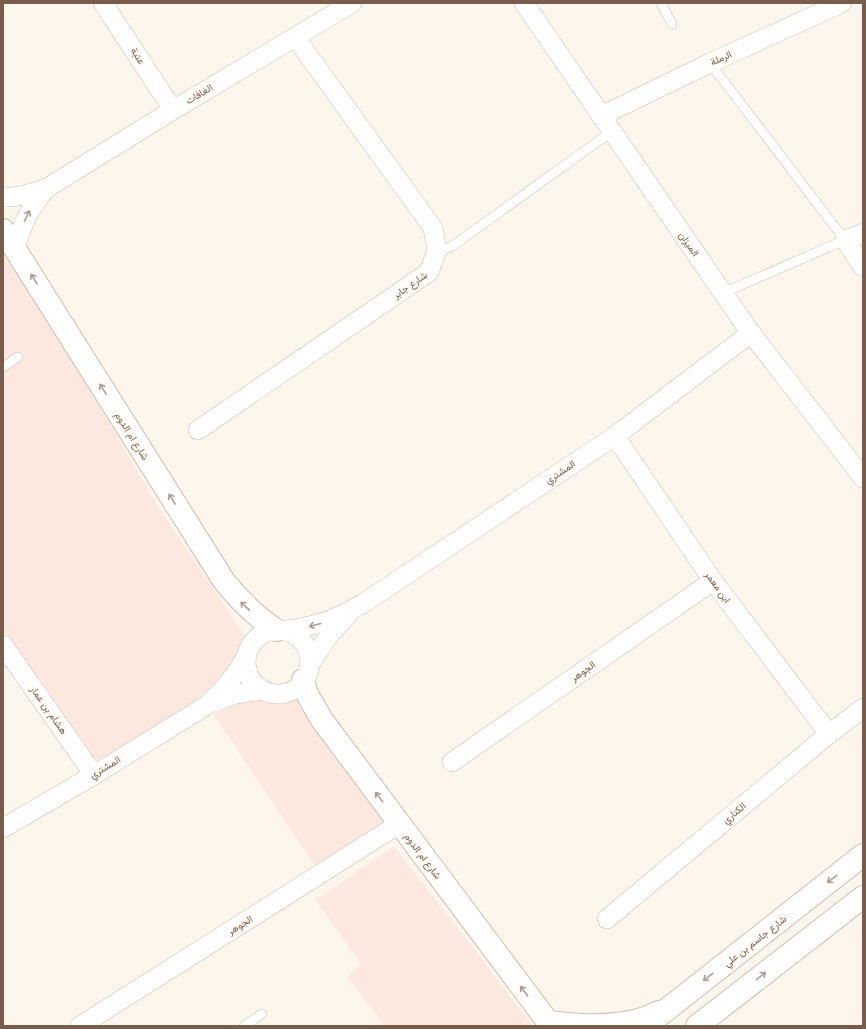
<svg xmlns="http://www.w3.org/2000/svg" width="866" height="1029" font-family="Mulish,Vazirmatn,sans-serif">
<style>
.commercial{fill:#fde8e0}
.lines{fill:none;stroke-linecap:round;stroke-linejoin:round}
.service-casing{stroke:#d1beb0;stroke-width:10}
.minor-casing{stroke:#d1beb0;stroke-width:20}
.tertiary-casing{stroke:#d1beb0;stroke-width:24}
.service{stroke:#fff;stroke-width:9}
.minor{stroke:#fff;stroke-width:19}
.tertiary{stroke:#fff;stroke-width:22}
.oneway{stroke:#af9d94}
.labels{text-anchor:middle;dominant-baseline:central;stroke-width:4;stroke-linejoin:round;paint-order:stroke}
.street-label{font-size:10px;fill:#7a5c4d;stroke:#fffaf3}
</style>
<rect width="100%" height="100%" fill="#fdf6ec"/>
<!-- commercial -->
<g class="commercial">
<polygon points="3,251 87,385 157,505 246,638 227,674 170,721 95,761 27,665 3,629"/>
<polygon points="291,694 386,825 318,870 214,715 243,699 260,696"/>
<polygon points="394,846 533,1026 385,1026 347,977 361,964 315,899 322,896"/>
</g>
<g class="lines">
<!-- service casing -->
<g class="service-casing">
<g id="service">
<polyline points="661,3 672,24"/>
<polyline points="710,63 845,240 723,293"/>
<polyline points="437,250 445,249 451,247 611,132"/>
<polyline points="3,367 18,357"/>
<polyline points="244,1026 262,1014"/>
</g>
</g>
<!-- minor casing -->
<g class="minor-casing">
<g id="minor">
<polyline points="103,3 173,110"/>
<polyline points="524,3 723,293 751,333 863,478"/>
<polyline points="601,116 710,63 842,3"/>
<path d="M3,197c15,1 29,-4 44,-9l126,-78 179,-107"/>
<polyline points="863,233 845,240 863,267"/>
<path d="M15,248c7,-22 15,-43 32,-60"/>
<polyline points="198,430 429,272 437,250 433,228 295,37"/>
<polyline points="615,436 713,581 829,734"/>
<path d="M285,630c13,-1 26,-4 39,-8 14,-4 27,-12 40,-19l251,-167 136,-103"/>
<circle cx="278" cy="662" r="32"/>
<polyline points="3,645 94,775"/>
<path d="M309,666c11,-19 23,-36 39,-51"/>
<polyline points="214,702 235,694 263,690"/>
<polyline points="452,762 713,581"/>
<path d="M3,828l91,-53 113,-70c17,-15 28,-28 39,-48"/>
<polyline points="607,919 829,734 863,708"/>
<polyline points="80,1026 399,824"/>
</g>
</g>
<!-- tertiary casing -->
<g class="tertiary-casing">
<g id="tertiary">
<path d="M3,230l221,351c16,20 31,35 52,49"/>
<polyline points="303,680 307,694 322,720 551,1026"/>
<path d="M548,1022c30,4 63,6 94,-3 6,-2 12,-5 17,-7"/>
<polyline points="646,1026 863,855"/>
<polyline points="697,1026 863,897"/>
</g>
</g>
<!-- service -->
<use href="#service" class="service"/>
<!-- minor -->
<use href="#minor" class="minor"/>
<!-- tertiary -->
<use href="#tertiary" class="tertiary"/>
</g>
<!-- one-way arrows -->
<defs><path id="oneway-shaft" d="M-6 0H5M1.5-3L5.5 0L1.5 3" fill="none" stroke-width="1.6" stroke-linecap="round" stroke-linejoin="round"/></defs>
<g class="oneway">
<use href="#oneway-shaft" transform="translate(27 216) rotate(-64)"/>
<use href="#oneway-shaft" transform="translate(34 279) rotate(-122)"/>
<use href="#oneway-shaft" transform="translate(103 389) rotate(-122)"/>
<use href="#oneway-shaft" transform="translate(172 499) rotate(-122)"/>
<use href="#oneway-shaft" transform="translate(245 606) rotate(-136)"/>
<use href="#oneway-shaft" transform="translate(315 625) rotate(165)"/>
<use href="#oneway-shaft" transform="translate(379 797) rotate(-127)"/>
<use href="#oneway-shaft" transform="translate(832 879) rotate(142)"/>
<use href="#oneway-shaft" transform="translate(761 976) rotate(-38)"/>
<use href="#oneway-shaft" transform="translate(708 977) rotate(142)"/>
<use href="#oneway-shaft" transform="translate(524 991) rotate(-127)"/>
</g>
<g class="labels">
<!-- street labels -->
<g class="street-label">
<text transform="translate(138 56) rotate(57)">عتبة</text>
<text transform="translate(721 58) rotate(-25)">الرملة</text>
<text transform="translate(199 94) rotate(-31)">الغافات</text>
<text transform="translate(689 244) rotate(55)">الميزان</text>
<text transform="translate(410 285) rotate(-35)">شارع جابر</text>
<text transform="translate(132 436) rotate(58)">شارع ام الدوم</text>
<text transform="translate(560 472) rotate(-34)">المشتري</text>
<text transform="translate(718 587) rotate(54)">ابن معمر</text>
<text transform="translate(583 671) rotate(-35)">الجوهر</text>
<text transform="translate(49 710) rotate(55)">هشام بن عمار</text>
<text transform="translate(105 767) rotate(-31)">المشتري</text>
<text transform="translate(734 813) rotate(-40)">الكناري</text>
<text transform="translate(423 856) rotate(53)">شارع ام الدوم</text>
<text transform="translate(240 925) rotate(-32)">الجوهر</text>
<text transform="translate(755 941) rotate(-38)">شارع جاسم بن علي</text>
</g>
</g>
<!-- border -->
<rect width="866" height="1029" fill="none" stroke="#7a5c4d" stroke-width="8"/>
</svg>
